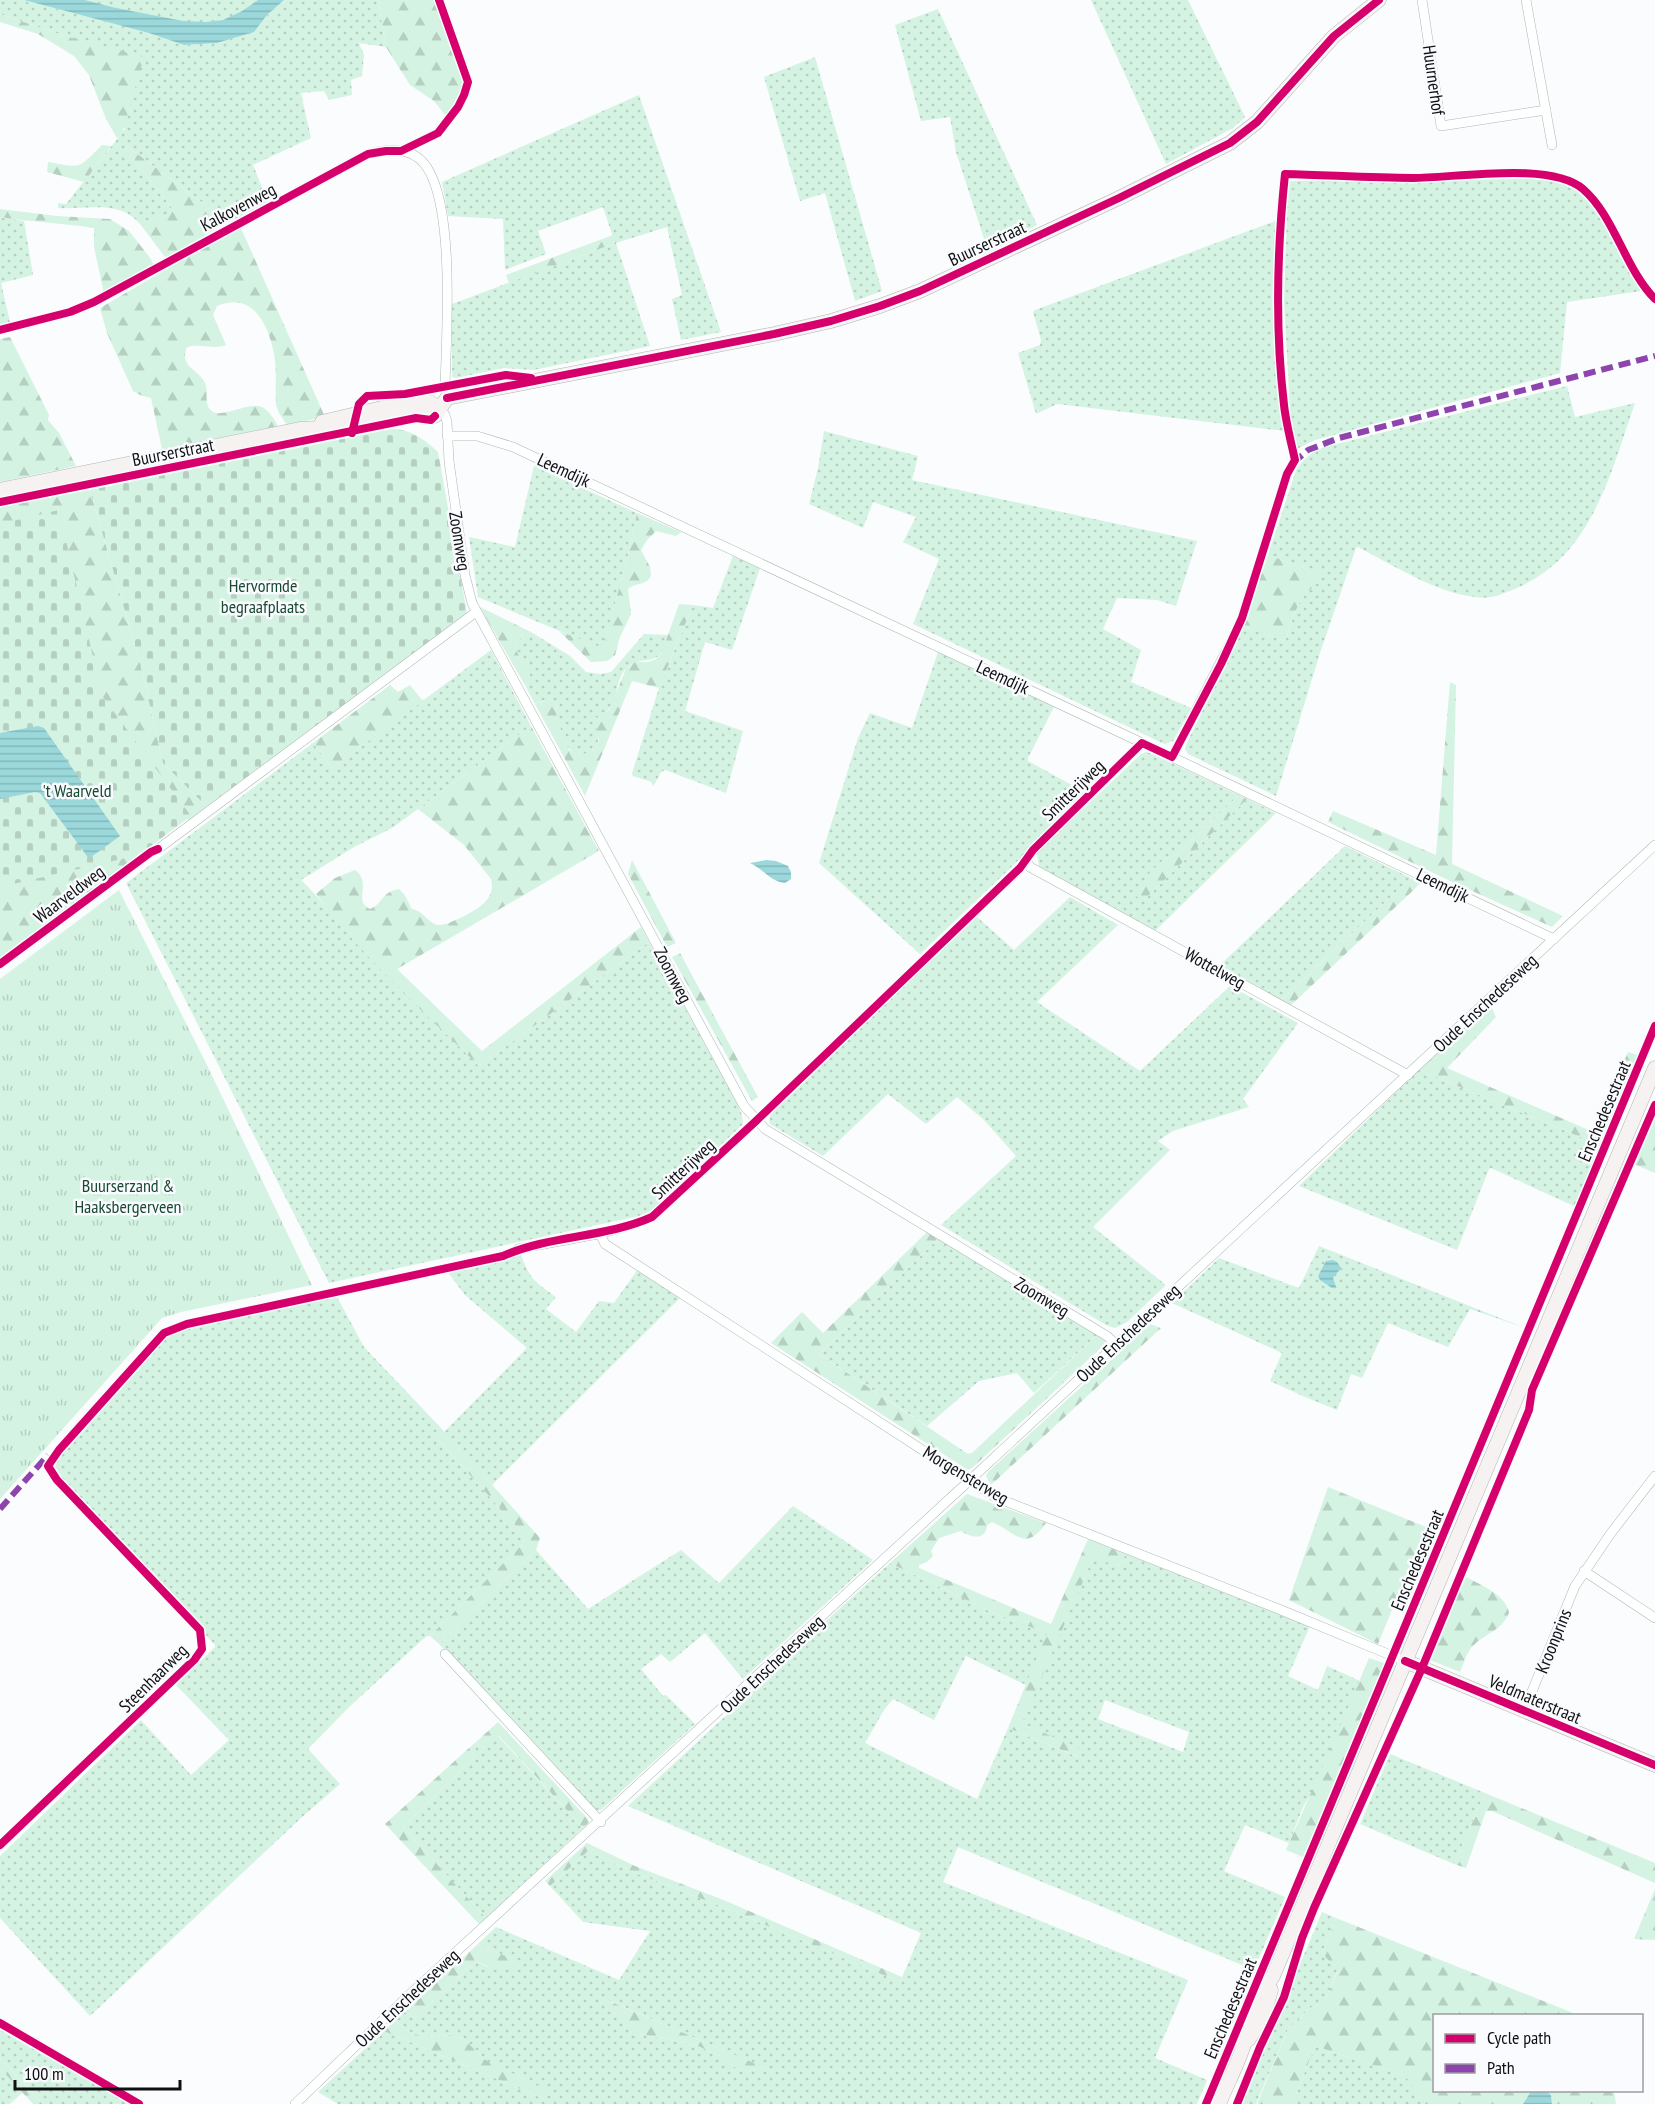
<svg xmlns="http://www.w3.org/2000/svg" width="1655" height="2104" font-family="'PT Sans Narrow',sans-serif">
<style>
.grass{fill:url(#grass-dots);fill-rule:evenodd}
.forest{fill:url(#forest-firs)}
.cemetery{fill:url(#cemetery-stones)}
.park{fill:url(#park-tufts)}
.water{fill:url(#water-rules)}
.lines{fill:none;stroke-linecap:round;stroke-linejoin:round}
.street-casing{stroke:#b4b4b6;stroke-width:10}
.secondary-casing{stroke:#b4b4b6;stroke-width:15}
.street{stroke:#feffff;stroke-width:9}
.secondary{stroke:#f6f2f2;stroke-width:14}
.quiet{stroke:#8e44ad;stroke-width:6;stroke-dasharray:12 6;stroke-linecap:butt}
.cycleway-casing{stroke:#fafbfe;stroke-width:11}
.cycleway{stroke:#d6006c;stroke-width:8}
.labels{text-anchor:middle;dominant-baseline:central;stroke-width:5;stroke-linejoin:round;paint-order:stroke}
.street-label{font-size:18px;fill:#0f1011;stroke:#fafbfe}
.park-label{font-size:18px;fill:#184a32;stroke:#fafbfe}
</style>
<defs>
<pattern id="grass-dots" width="8" height="8" patternUnits="userSpaceOnUse" patternTransform="scale(1.5)"><rect width="8" height="8" fill="#d4f3e2"/><path d="M2 2h.1M6 6h.1" fill="none" stroke="#b5cfc1" stroke-width="1.8" stroke-linecap="round"/></pattern>
<pattern id="forest-firs" width="22" height="20" patternUnits="userSpaceOnUse" patternTransform="scale(1.5)"><rect width="22" height="20" fill="#d4f3e2"/><path d="M5 1l3.5 6h-7zM16 11l3.5 6h-7z" fill="#b5cfc1"/></pattern>
<pattern id="cemetery-stones" width="16" height="16" patternUnits="userSpaceOnUse" patternTransform="scale(1.5)"><rect width="16" height="16" fill="#d4f3e2"/><path d="M2 7V4a2 2 0 0 1 4 0v3zM10 15v-3a2 2 0 0 1 4 0v3z" fill="#b5cfc1"/></pattern>
<pattern id="park-tufts" width="24" height="20" patternUnits="userSpaceOnUse" patternTransform="scale(1.5)"><rect width="24" height="20" fill="#d4f3e2"/><path d="M3 7l-1-3M5 7V3M7 7l1-3M15 17l-1-3M17 17v-4M19 17l1-3" fill="none" stroke="#b5cfc1"/></pattern>
<pattern id="water-rules" width="6" height="5" patternUnits="userSpaceOnUse" patternTransform="scale(1.5)"><rect width="6" height="5" fill="#9bd8db"/><path d="M0 2.5h6" fill="none" stroke="#84b8bb"/></pattern>
</defs>
<rect width="100%" height="100%" fill="#fbfcfd"/>
<!-- grass -->
<g class="grass">
<path d="M0,0h24l125,33 35,12 33,-2 37,-11 13,-17 17,-15h94l8,47 -27,-4 5,12 -2,21 -11,4 1,15 -23,5 -5,-9 -23,2 10,45 -58,27 10,25 -48,22 -87,-65 -3,2 47,59 -4,7 -28,9c-21,-25 -54,-14 -82,-16v-5l8,1 59,-75 -60,-93 -65,-22z"/>
<path d="M85,0h173c-10,8 -24,17 -36,20 -36,9 -101,-10 -137,-20z"/>
<polygon points="1091,0 1188,0 1245,117 1233,128 1166,164"/>
<polygon points="938,9 1037,225 987,248 956,152 950,117 921,121 895,25"/>
<polygon points="815,57 882,291 855,301 825,193 800,201 764,77"/>
<polygon points="639,95 721,332 681,340 672,299 682,295 667,227 616,243 650,346 533,370 503,368 456,378 452,377 452,304 615,243 603,207 538,231 546,254 505,270 503,219 448,216 442,182"/>
<polygon points="1535,179 1560,182 1584,195 1596,211 1641,291 1567,302 1560,373 1315,440 1297,449 1291,429 1284,300 1288,181"/>
<polygon points="0,217 24,221 33,275 1,283 10,322 0,325"/>
<path d="M1278,220c-6,71 2,140 7,211l-228,-27 -21,10 -18,-61 22,-8 1,-5 -8,-28 2,-2z"/>
<path d="M1567,386l8,31 60,-14c-24,68 -42,151 -116,184 -14,6 -28,13 -44,10 -41,-5 -80,-31 -117,-50l-2,1 -36,105 -44,143 -88,-42 -3,-5 1,-4 57,-119 42,15c5,-13 9,-29 16,-41 6,-10 15,-16 21,-26l-54,-19 28,-85c8,-12 16,-18 29,-23z"/>
<polygon points="824,431 918,456 912,480 1197,541 1176,606 1157,600 1117,598 1103,629 1141,650 1131,682 1191,708 1173,741 1165,744 1156,740 913,624 939,559 903,542 916,517 873,502 863,528 809,504 818,468"/>
<polygon points="534,466 637,513 628,555 603,649 478,597 469,537 515,547"/>
<polygon points="733,556 760,568 732,650 705,642 685,711 743,731 726,793 665,770 661,772 653,787 652,782 633,776 632,773 659,688 693,605 713,608"/>
<path d="M531,632l39,24 16,16 15,2 10,-2 33,-38 24,1c-8,37 -24,17 -41,33 -12,10 -8,32 -20,43 -3,4 -8,5 -12,8l4,17 -2,10 -8,7 -8,2c-22,-5 -24,-33 -25,-52l-12,-2 -9,3 -9,-17c11,-16 -8,-26 -11,-40l7,-12z"/>
<path d="M491,650l40,76 -139,102 -38,19 -53,33c22,21 40,46 61,69 38,40 78,78 117,117l170,-124 88,161 5,12 1,9 -91,86 -13,6 -310,67 -203,-400 187,-140 19,25z"/>
<polygon points="938,652 1054,707 1028,758 1028,761 1088,794 920,954 819,863 858,738 870,713 912,728"/>
<polygon points="1146,752 1153,754 1239,795 1178,854 1162,861 1143,901 1247,799 1276,813 1154,932 1043,871 1039,866 1037,853 1141,754"/>
<polygon points="1345,846 1411,878 1280,1001 1218,967"/>
<path d="M1070,897l48,28 -81,77 103,69 90,-85 68,37 -55,76 6,8 -76,24 -15,10 12,9 -77,77 73,58 -39,37 -12,6 -9,-3 -165,-100 75,-69 -32,-36 -27,-23 -31,27 -38,-30 -65,62 -53,-32c-2,-8 2,-11 7,-16l199,-192 38,34z"/>
<polygon points="1419,1070 1602,1146 1576,1207 1491,1168 1489,1169 1457,1250 1299,1186"/>
<polygon points="938,1239 1098,1334 1034,1393 1017,1373 979,1381 927,1426 819,1354"/>
<polygon points="1319,1246 1525,1328 1470,1309 1448,1347 1388,1323 1362,1378 1351,1374 1337,1410 1305,1397 1270,1381 1282,1353 1172,1303 1219,1258 1299,1288"/>
<path d="M521,1254c8,25 14,28 35,43l-10,12 30,23 23,-31 15,2 24,-34 43,28 -189,188 -49,-52 84,-85 -62,-53 -19,-25z"/>
<polygon points="335,1293 364,1347 440,1427 434,1435 524,1535 523,1544 430,1636 427,1636 421,1641 348,1708 308,1749 340,1784 301,1818 90,2016 0,1918 0,1856 141,1720 191,1775 229,1740 176,1685 215,1647 215,1645 49,1464 167,1332 204,1320"/>
<polygon points="793,1506 873,1560 743,1679 705,1633 670,1662 661,1654 641,1669 663,1696 666,1695 695,1724 601,1810 596,1810 439,1644 536,1550 588,1609 681,1550 719,1583"/>
<path d="M1126,1554l184,72 -22,50 30,14 9,-24 33,15 -43,103 -14,23 -14,36 -44,-18 -21,46 61,26 -31,73 -296,-123 -15,35 245,98 -33,78 52,22 -10,24h-859l-20,-12 66,-61 160,68 -60,-40 -20,-20 -14,-4 -27,2 -15,-6 -13,-11 10,-8 10,6 61,-57 11,6 36,-3 -45,-20 18,-17 123,53 31,-49 -67,-9 -33,-36 38,-35 45,21 90,35 177,75 21,-49 -293,-127 167,-154 11,-13 84,-76 101,49 57,21 -22,52 -60,-29 -32,64 -41,-21 -9,11 -19,33 112,56 31,-71 70,29 -1,-9 -56,-24 72,-167 26,9zM1105,1700l84,32 -6,20 -85,-33zM607,2000h1l156,68 -20,3 -5,-1 -19,-14 -22,-10 -57,-12z"/>
<polygon points="498,1736 583,1828 486,1918 403,1827 475,1757 469,1748 476,1742 484,1749"/>
<polygon points="1390,1754 1485,1793 1454,1864 1360,1824"/>
<polygon points="1322,1912 1336,1918 1322,1953 1338,1970 1324,2002 1310,2008 1288,2029 1256,2104 1241,2104"/>
<polygon points="0,2030 129,2104 43,2104 0,2058"/>
<polygon points="1315,2046 1400,2074 1410,2080 1422,2104 1292,2104"/>
<polygon points="0,2068 23,2092 10,2104 0,2104"/>
</g>
<!-- forest -->
<g class="forest">
<polygon points="378,0 437,0 464,81 461,92 446,116 434,101 410,85 386,47"/>
<polygon points="0,14 65,36 144,57 122,134 117,138 106,119 89,75 74,56 38,34 0,22"/>
<path d="M102,145l9,1 -27,36 -37,-10 1,-10c34,6 29,8 54,-17z"/>
<polygon points="128,147 215,212 263,190 268,202 223,225 170,256 165,257 140,224 167,215 172,208 125,149"/>
<path d="M0,209l57,7 53,3 19,12 22,28 2,6 -49,29 -10,-47v-19c-31,-5 -63,-6 -94,-11z"/>
<path d="M240,226l85,191 -38,8 -8,-12 -3,-8c-1,-17 1,-35 -2,-51 -6,-31 -22,-63 -57,-48l-4,9 13,30c-13,5 -26,-2 -39,2 -8,19 10,22 17,34 6,10 -2,24 9,31 4,2 9,1 14,0 28,-6 35,-15 51,14l-116,23 -11,-51 -11,-3 -7,-4 -26,-58 -7,-25z"/>
<polygon points="613,235 615,243 509,283 506,275"/>
<polygon points="10,337 49,415 48,420 59,433 76,466 0,482 0,339"/>
<polygon points="90,490 141,667 163,763 208,808 189,821 128,739 0,549 0,507"/>
<path d="M637,513l44,19 -5,4 -20,-5 -9,9 -6,10 9,17 1,9c-7,11 -15,6 -23,13l3,25 -11,23 -5,18 -8,6 -16,1 -32,-31 44,17 25,-93z"/>
<path d="M1268,555l55,19c-5,11 -16,16 -22,26 -7,12 -11,27 -16,41l-42,-15z"/>
<polygon points="679,604 693,605 659,688 632,681 585,796 535,704 549,700 556,703 557,719 569,750 581,755 593,750 599,741 597,730 595,726 595,719 609,710 626,669 635,662 648,662 656,659 662,652"/>
<path d="M480,607l51,25 -9,3 -7,12c4,15 23,23 11,40z"/>
<polygon points="1450,682 1456,685 1452,864 1563,916 1552,927 1450,881 1328,822 1333,811 1436,855"/>
<polygon points="390,685 398,692 410,685 423,701 332,768 313,743"/>
<path d="M531,726l68,125 -202,118 85,82 159,-124 8,15 -170,124c-56,-55 -116,-108 -163,-172l19,-16 20,-8c18,13 -3,31 15,39 13,-5 11,-17 29,-20l5,5 8,15c12,2 17,16 28,16 6,0 13,-4 18,-6 16,-8 39,-18 33,-40l-27,-34 -46,-36z"/>
<polygon points="1239,795 1247,799 1143,901 1136,896 1150,872 1162,861 1178,854"/>
<polygon points="0,799 120,836 138,859 0,961"/>
<polygon points="632,860 676,943 667,947 628,874"/>
<polygon points="1411,878 1421,883 1289,1007 1280,1001"/>
<polygon points="680,953 758,1097 752,1101 672,957"/>
<polygon points="1490,1004 1496,1017 1447,1068 1593,1132 1628,1052 1640,1056 1602,1146 1419,1070"/>
<polygon points="1655,1112 1655,1173 1629,1162 1636,1146"/>
<polygon points="927,1232 938,1239 819,1354 968,1454 972,1453 1098,1334 1105,1341 1104,1345 972,1468 968,1470 771,1343 802,1312 823,1333"/>
<polygon points="1150,1324 1161,1328 991,1485 986,1476 988,1472"/>
<polygon points="440,1427 540,1538 536,1550 439,1644 430,1636 523,1544 524,1535 434,1435"/>
<polygon points="1328,1487 1426,1527 1378,1644 1289,1600"/>
<path d="M967,1494l79,29c-21,30 -29,10 -54,-1l-5,3c-1,16 -16,13 -26,6l-22,7 -8,13 2,5 -6,6 -8,3v3l132,56 37,-85 38,15 -7,12 -26,-8 -71,165 56,25 1,9 -71,-29 39,-95 -56,-21 -101,-49z"/>
<path d="M1466,1577c15,8 40,18 43,36 -7,18 -24,20 -36,33 -7,7 -9,17 -13,26l-30,-12z"/>
<path d="M1369,1658l15,5 -81,194 -17,-7c28,-64 56,-128 83,-192z"/>
<polygon points="498,1722 588,1819 589,1822 583,1828 499,1736 484,1749 476,1742"/>
<polygon points="469,1748 475,1757 403,1827 486,1918 479,1924 385,1824"/>
<polygon points="1485,1793 1655,1863 1655,1883 1492,1811 1486,1811 1466,1868 1454,1864"/>
<polygon points="587,1843 635,1866 726,1901 902,1977 900,1982 723,1907 633,1872 588,1851 550,1886 545,1881"/>
<polygon points="1655,1889 1655,1940 1634,1939"/>
<polygon points="1336,1918 1578,2015 1434,2016 1434,2090 1531,2091 1523,2104 1422,2104 1410,2081 1400,2074 1315,2046 1292,2104 1257,2104 1288,2029 1310,2008 1324,2002 1338,1971 1322,1953"/>
<polygon points="478,1944 524,1964 503,1970 495,1970 476,1961 415,2018 405,2012"/>
<polygon points="607,2000 765,2068 744,2071 739,2070 720,2056 698,2046 641,2034 614,2014"/>
<polygon points="395,2020 408,2031 423,2037 450,2035 464,2039 484,2059 546,2090 544,2099 384,2031"/>
<polygon points="0,2058 39,2100 43,2104 33,2104 0,2068"/>
<polygon points="1546,2091 1614,2091 1616,2104 1552,2104 1551,2095"/>
</g>
<!-- cemetery -->
<g class="cemetery">
<path d="M392,429c19,0 33,11 46,23l29,161 -259,195 -45,-45 -22,-96 -51,-177z"/>
<polygon points="59,510 102,696 191,816 139,855 0,887 0,524"/>
</g>
<!-- park -->
<polygon class="park" points="119,890 206,1063 312,1285 181,1312 162,1318 0,1499 0,979"/>
<!-- water -->
<g class="water">
<polygon points="24,0 85,0 116,8 183,21 206,22 223,20 242,11 258,0 284,0 267,15 254,32 217,43 184,45 149,33"/>
<polygon points="38,726 44,728 120,836 91,857 87,856 40,793 35,792 0,799 0,733"/>
<path d="M766,860l10,1 12,5 3,6v7l-6,4c-14,-1 -22,-14 -35,-20z"/>
<polygon points="1333,1260 1337,1262 1341,1268 1333,1278 1336,1287 1332,1288 1320,1280 1318,1276 1326,1261"/>
<polygon points="1531,2091 1546,2091 1551,2095 1552,2104 1523,2104"/>
</g>
<g class="lines">
<!-- street casing -->
<g class="street-casing">
<g id="street">
<polyline points="1422,0 1441,126 1546,110"/>
<polyline points="1526,0 1552,145"/>
<path d="M94,302l274,-148c15,-4 35,-7 49,3 41,27 29,183 28,230l2,11"/>
<polyline points="440,408 445,415 447,422 449,461 465,575 472,603 744,1106 765,1129 1107,1336 1116,1344"/>
<polyline points="447,436 477,436 513,447 1172,757 1554,939"/>
<polyline points="1142,743 1025,859 1030,867 1408,1075"/>
<polyline points="1172,757 1237,630"/>
<polyline points="158,849 476,612"/>
<polyline points="599,1232 605,1244 995,1497 1281,1610 1405,1661"/>
<path d="M518,1249c44,-9 93,-14 134,-32l104,-96"/>
<polyline points="1584,1571 1655,1618"/>
<polyline points="445,1654 601,1822"/>
<polyline points="1524,1711 1575,1586 1611,1533 1655,1476"/>
<polyline points="0,2023 139,2104"/>
<polyline points="295,2104 408,1996 970,1480 1655,845"/>
</g>
</g>
<!-- secondary casing -->
<g class="secondary-casing">
<g id="secondary">
<polyline points="322,422 412,401 427,401 440,408"/>
<polyline points="0,490 300,429 340,427 411,410 426,411 435,416 447,398 774,334 831,321 880,306 920,291 1119,198 1230,143 1257,122 1334,36 1379,0"/>
<polyline points="1405,1661 1655,1765"/>
<polyline points="1248,2040 1263,2018 1271,1990"/>
<path d="M1219,2104c8,-20 19,-40 25,-60 8,-24 15,-47 29,-68l382,-908"/>
</g>
</g>
<!-- street -->
<use href="#street" class="street"/>
<!-- secondary -->
<use href="#secondary" class="secondary"/>
<!-- quiet -->
<g class="quiet">
<polyline points="1293,463 1308,450 1339,438 1655,356"/>
<polyline points="0,1509 48,1455"/>
</g>
<!-- cycleway casing -->
<g class="cycleway-casing">
<g id="cycleway">
<polyline points="0,330 70,312 94,302 368,154 386,151 401,151 438,133 458,107 464,95 468,82 439,0"/>
<polyline points="447,398 774,334 831,321 880,306 920,291 1119,198 1230,143 1257,122 1334,36 1379,0"/>
<polyline points="352,433 359,404 367,396 405,394 506,375 531,378"/>
<polyline points="0,502 416,418 431,420 435,416"/>
<polyline points="0,964 151,852 158,849"/>
<polyline points="1405,1661 1655,1765"/>
<path d="M0,1845l195,-186 7,-10 -2,-19 -143,-150 -9,-14 11,-16 105,-117 23,-9 316,-68c47,-21 102,-18 149,-39l104,-96 264,-253 13,-18 109,-107 30,14 49,-93 21,-46 45,-144 8,-14c-4,-18 -9,-37 -11,-55 -9,-76 -7,-155 1,-231 43,1 85,4 128,4 42,0 138,-17 170,11 32,28 42,80 72,110"/>
<polyline points="0,2023 139,2104"/>
<polyline points="1206,2104 1655,1026"/>
<polyline points="1237,2104 1260,2047 1284,1997 1302,1938 1314,1908 1422,1668 1529,1410 1532,1390 1655,1105"/>
</g>
</g>
<!-- cycleway -->
<use href="#cycleway" class="cycleway"/>
</g>
<g class="labels">
<!-- street labels -->
<g class="street-label">
<text transform="translate(1434 80) rotate(82)">Huurnerhof</text>
<text transform="translate(238 207) rotate(-28)">Kalkovenweg</text>
<text transform="translate(987 243) rotate(-25)">Buurserstraat</text>
<text transform="translate(173 452) rotate(-11)">Buurserstraat</text>
<text transform="translate(564 470) rotate(25)">Leemdijk</text>
<text transform="translate(460 541) rotate(81)">Zoomweg</text>
<text transform="translate(1003 677) rotate(25)">Leemdijk</text>
<text transform="translate(1073 790) rotate(-44)">Smitterijweg</text>
<text transform="translate(1443 885) rotate(26)">Leemdijk</text>
<text transform="translate(69 894) rotate(-37)">Waarveldweg</text>
<text transform="translate(1215 968) rotate(29)">Wottelweg</text>
<text transform="translate(673 975) rotate(62)">Zoomweg</text>
<text transform="translate(1485 1003) rotate(-43)">Oude Enschedeseweg</text>
<text transform="translate(1604 1111) rotate(-67)">Enschedesestraat</text>
<text transform="translate(683 1169) rotate(-43)">Smitterijweg</text>
<text transform="translate(1042 1297) rotate(31)">Zoomweg</text>
<text transform="translate(1128 1333) rotate(-43)">Oude Enschedeseweg</text>
<text transform="translate(966 1475) rotate(31)">Morgensterweg</text>
<text transform="translate(1417 1560) rotate(-67)">Enschedesestraat</text>
<text transform="translate(1553 1641) rotate(-68)">Kroonprins</text>
<text transform="translate(772 1664) rotate(-43)">Oude Enschedeseweg</text>
<text transform="translate(153 1678) rotate(-45)">Steenhaarweg</text>
<text transform="translate(1535 1699) rotate(23)">Veldmaterstraat</text>
<text transform="translate(407 1998) rotate(-43)">Oude Enschedeseweg</text>
<text transform="translate(1230 2008) rotate(-67)">Enschedesestraat</text>
</g>
<!-- park labels -->
<g class="park-label">
<text x="263" y="585">Hervormde<tspan x="263" dy="21">begraafplaats</tspan></text>
<text x="77" y="790">'t Waarveld</text>
<text x="128" y="1185">Buurserzand &amp;<tspan x="128" dy="21">Haaksbergerveen</tspan></text>
</g>
</g>
<!-- legend -->
<rect x="1433" y="2014" width="210" height="78" fill="#fafbfe" stroke="#9c9d9f" stroke-width="1.5"/>
<rect x="1445" y="2034" width="30" height="9" fill="#d6006c" stroke="#9c9d9f" stroke-width="1.5"/>
<text x="1487" y="2044" font-size="18" fill="#0f1011">Cycle path</text>
<rect x="1445" y="2064" width="30" height="9" fill="#8e44ad" stroke="#9c9d9f" stroke-width="1.5"/>
<text x="1487" y="2074" font-size="18" fill="#0f1011">Path</text>
<!-- scale -->
<path d="M15 2080v9h165v-9" fill="none" stroke="#0f1011" stroke-width="3"/>
<text x="24" y="2080" font-size="18" fill="#0f1011" stroke="#fafbfe" stroke-width="4.5" paint-order="stroke">100 m</text>
</svg>
